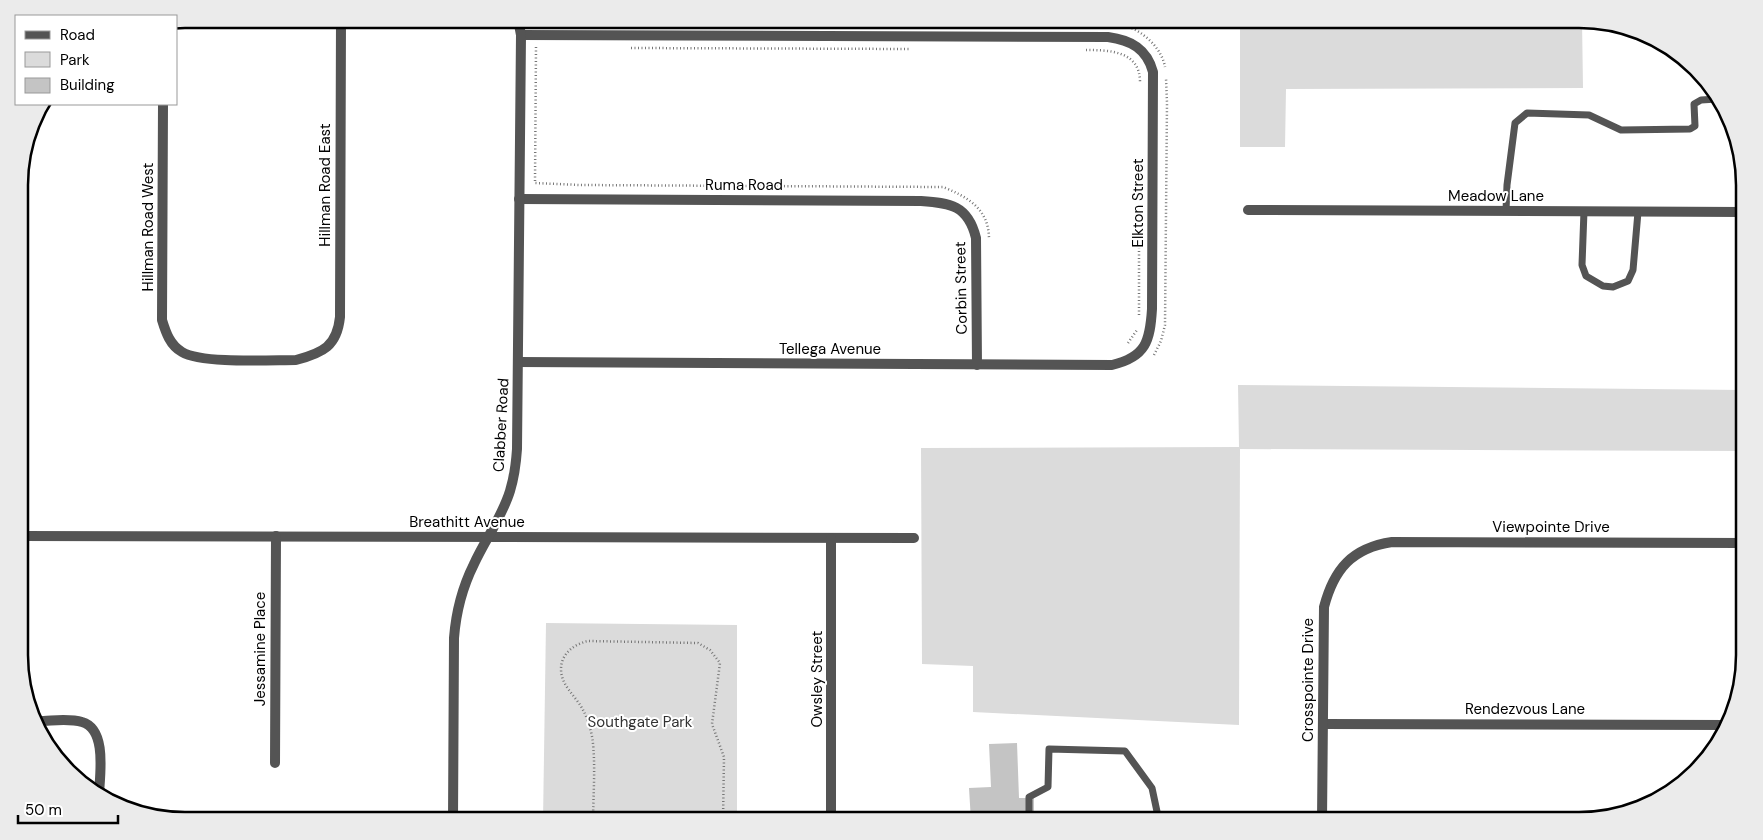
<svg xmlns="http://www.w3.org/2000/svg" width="1763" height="840" font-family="'DM Sans',sans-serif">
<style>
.green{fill:#dbdbdb}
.building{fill:#c4c4c4}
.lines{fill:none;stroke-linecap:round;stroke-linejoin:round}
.path{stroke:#767676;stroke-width:2.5;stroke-dasharray:1 2.5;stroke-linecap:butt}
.lane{stroke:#545454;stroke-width:7}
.street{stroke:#545454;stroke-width:10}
.labels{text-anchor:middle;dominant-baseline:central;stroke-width:4;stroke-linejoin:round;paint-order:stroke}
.street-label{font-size:15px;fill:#000;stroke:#fff}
.park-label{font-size:15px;fill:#323232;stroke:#fff}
.rim{fill:none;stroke:#000;stroke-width:2.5}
</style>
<rect width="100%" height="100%" fill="#fff"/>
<!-- green -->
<g class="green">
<polygon points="1240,19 1579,19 1582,20 1583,88 1286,89 1285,147 1240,147"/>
<polygon points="1238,385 1743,390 1744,451 1240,449 1239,725 973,712 973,666 922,664 921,448 1239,447"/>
<polygon points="546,623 737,625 737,821 543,821"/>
</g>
<!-- building -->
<polygon class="building" points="1017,743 1019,798 1034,798 1034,813 1006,814 1007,821 971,821 969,788 991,787 989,744"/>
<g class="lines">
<!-- path -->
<g class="path">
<path d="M538,19l1,1 574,3c5,1 11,2 16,4 16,6 33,22 36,40"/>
<path d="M536,47l-1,136 45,2 363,2c25,10 46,22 46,52"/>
<polyline points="631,48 911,49"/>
<path d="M1086,50c24,0 54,1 54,32"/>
<polyline points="1139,315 1139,243"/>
<polyline points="1128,343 1137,330"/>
<polyline points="1154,355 1161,341 1165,325 1167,103 1166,78"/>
<path d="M593,821c0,-24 4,-71 -3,-93 -2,-6 -4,-13 -7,-18 -7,-14 -22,-24 -22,-41 0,-15 13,-25 27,-28l110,2 12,7 10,13 -8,61 12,33 -1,64"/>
</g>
<!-- lane -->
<g class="lane">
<polyline points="1506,211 1507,185 1515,123 1527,113 1589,115 1621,130 1690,129 1695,126 1694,104 1701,100 1717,99"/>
<polyline points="1584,211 1582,265 1586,276 1603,286 1613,287 1628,281 1633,270 1638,212"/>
<polyline points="1029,821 1029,797 1048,787 1049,749 1125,751 1152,788 1159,821"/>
</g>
<!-- street -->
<g class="street">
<path d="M163,104l-1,216c4,13 8,25 20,32 20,12 88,8 114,8 27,-7 41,-14 44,-43l1,-298"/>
<path d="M519,199l402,2c29,2 47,4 55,37l1,127"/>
<polyline points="1248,210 1743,212"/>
<path d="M518,362l594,3c34,-8 38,-24 40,-56l1,-237c-6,-23 -22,-32 -45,-35l-587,-2"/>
<polyline points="20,536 914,538"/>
<path d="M38,721c14,0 31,-3 44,1 25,7 18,52 17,72"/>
<polyline points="1323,724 1728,725"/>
<polyline points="275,763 276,536"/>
<path d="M453,821l1,-183c2,-26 8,-50 20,-74 11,-24 28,-47 36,-73 4,-13 6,-27 7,-42l4,-414 -3,-16"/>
<polyline points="831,821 831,538"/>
<path d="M1322,821l2,-214c10,-38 28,-59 68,-65l352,1"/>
</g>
</g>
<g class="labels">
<!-- street labels -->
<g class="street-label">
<text transform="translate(325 185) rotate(-90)">Hillman Road East</text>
<text x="744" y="185">Ruma Road</text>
<text x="1496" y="196">Meadow Lane</text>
<text transform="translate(1138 203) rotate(-90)">Elkton Street</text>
<text transform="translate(148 227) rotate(-90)">Hillman Road West</text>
<text transform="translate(961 288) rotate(-91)">Corbin Street</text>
<text x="830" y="349">Tellega Avenue</text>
<text transform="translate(501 425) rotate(-87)">Clabber Road</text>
<text x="467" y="522">Breathitt Avenue</text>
<text x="1551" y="527">Viewpointe Drive</text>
<text transform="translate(260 649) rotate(-90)">Jessamine Place</text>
<text transform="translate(817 679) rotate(-90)">Owsley Street</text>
<text transform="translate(1308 680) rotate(-90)">Crosspointe Drive</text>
<text x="1525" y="709">Rendezvous Lane</text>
</g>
<!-- park labels -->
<g class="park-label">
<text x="640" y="722">Southgate Park</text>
</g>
</g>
<!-- crop -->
<path d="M0 0H1763V840H0ZM185 28H1579A157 157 0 0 1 1736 185V655A157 157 0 0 1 1579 812H185A157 157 0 0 1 28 655V185A157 157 0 0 1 185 28Z" fill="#ebebeb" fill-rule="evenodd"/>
<path class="rim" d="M185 28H1579A157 157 0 0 1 1736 185V655A157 157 0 0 1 1579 812H185A157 157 0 0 1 28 655V185A157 157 0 0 1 185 28Z"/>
<!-- legend -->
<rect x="15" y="15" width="162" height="90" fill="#ffffff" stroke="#999999"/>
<rect x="25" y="31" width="25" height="8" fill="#545454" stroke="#999999"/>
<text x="60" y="40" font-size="15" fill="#000000">Road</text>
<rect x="25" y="52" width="25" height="15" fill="#dbdbdb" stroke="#999999"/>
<text x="60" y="65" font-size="15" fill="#000000">Park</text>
<rect x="25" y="78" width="25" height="15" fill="#c4c4c4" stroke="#999999"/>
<text x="60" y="90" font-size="15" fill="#000000">Building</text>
<!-- scale -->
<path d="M18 815v8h100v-8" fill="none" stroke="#000000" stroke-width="2.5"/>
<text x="25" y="815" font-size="15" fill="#000000" stroke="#ffffff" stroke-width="4" paint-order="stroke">50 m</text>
</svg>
